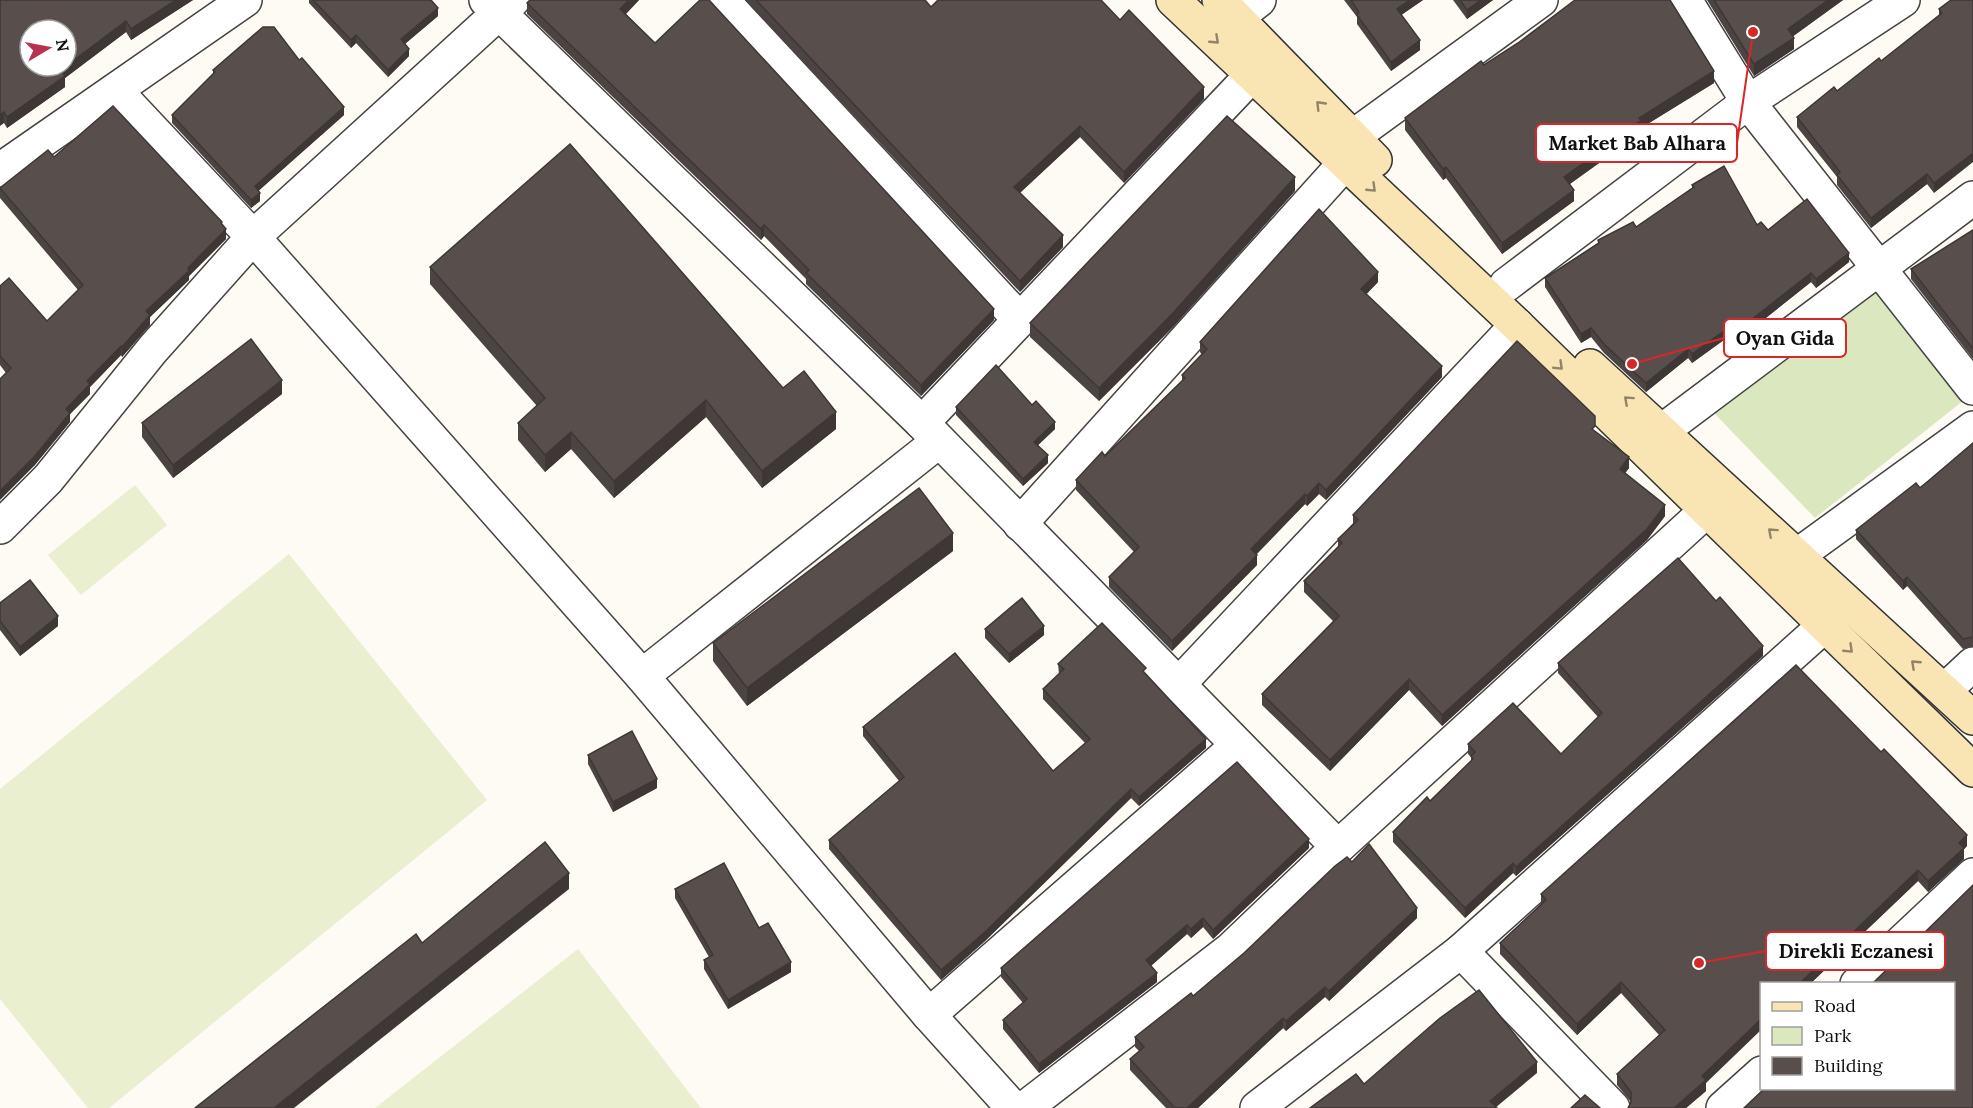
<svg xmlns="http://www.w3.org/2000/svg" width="1973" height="1108" font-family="Lora,serif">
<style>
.green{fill:#dbe7bf}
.pitch{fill:#eaefd0}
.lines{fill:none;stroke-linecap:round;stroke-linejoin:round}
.minor-casing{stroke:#434343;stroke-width:36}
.tertiary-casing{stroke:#434343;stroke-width:36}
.secondary-casing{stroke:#323232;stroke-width:36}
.minor{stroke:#fff;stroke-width:33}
.tertiary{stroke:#fff;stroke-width:33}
.secondary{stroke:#f9e5b4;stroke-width:33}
.wall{fill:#4c4442}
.shaded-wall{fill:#3e3736}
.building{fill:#584f4d;stroke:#3e3736;stroke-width:1.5;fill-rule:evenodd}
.oneway{stroke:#90856a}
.leader{fill:none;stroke:#d62828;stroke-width:2}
.callout-dot{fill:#d62828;stroke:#fff;stroke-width:2}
.callout{fill:#fff;stroke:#d62828;stroke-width:2}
.callout-label{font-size:20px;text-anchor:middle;font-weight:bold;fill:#101010}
</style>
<rect width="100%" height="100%" fill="#fefaf4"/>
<!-- green -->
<polygon class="green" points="1873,287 1963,401 1815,518 1714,413"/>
<!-- pitch -->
<g class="pitch">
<polygon points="135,485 167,525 81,595 48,555"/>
<polygon points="289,554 487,800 109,1108 88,1108 0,999 0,789"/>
<polygon points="578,949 701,1108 375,1108"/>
</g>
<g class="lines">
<!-- minor casing -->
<g class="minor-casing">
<g id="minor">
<polyline points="486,0 922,423 1338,847"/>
<polyline points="513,0 253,237 642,676 929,1015 1013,1108"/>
<polyline points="722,0 1020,320"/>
<polyline points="1685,0 1748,102 1973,388"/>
<polyline points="1236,18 1259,0"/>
<polyline points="1351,138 1541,0"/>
<polyline points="0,170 245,0"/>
<polyline points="922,423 1252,75"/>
<polyline points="1662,431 1973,198"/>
<polyline points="1020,524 1345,163"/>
<polyline points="0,527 48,479 153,349 253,237 116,91"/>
<polyline points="1798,555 1973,428"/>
<polyline points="642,676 939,441"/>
<polyline points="1178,685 1517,325"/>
<polyline points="1944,691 1973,664"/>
<polyline points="1461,951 1613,1108"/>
<polyline points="1857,984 1973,875"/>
<polyline points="929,1015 1237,746"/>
<polyline points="1025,1108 1231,949 1338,847 1707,510"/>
<polyline points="1257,1108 1461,951 1824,626"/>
<polyline points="1723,1108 1762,1073"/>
</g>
</g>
<!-- tertiary casing -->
<g class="tertiary-casing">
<polyline id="tertiary" points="1506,285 1748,102 1903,0"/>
</g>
<!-- secondary casing -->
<g class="secondary-casing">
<g id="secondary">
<polyline points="1173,0 1517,325 1973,770"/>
<polyline points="1219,0 1375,160"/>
<polyline points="1590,366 1973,718"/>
</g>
</g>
<!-- minor -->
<use href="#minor" class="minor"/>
<!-- tertiary -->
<use href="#tertiary" class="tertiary"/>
<!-- secondary -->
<use href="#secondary" class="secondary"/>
</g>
<!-- wall -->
<g class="wall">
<polygon points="0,0 193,0 131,40 126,32 65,78 65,87 7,128 4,123"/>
<polygon points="309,0 431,0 438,16 405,44 409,56 388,77 356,43 351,48 309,3"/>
<polygon points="530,0 639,0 626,14 655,43 994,320 921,396 806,284 806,279 764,236 761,240 527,14 527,3"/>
<polygon points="745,0 925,0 931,7 1120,20 1204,99 1124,183 1080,137 1020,193 1063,247 1020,292"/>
<polygon points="1344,0 1423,0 1401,15 1420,50 1391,71 1357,24 1357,17"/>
<polygon points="1453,0 1493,0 1467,19"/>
<polygon points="1707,0 1843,0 1793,36 1794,49 1754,76"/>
<polygon points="1951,0 1934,193 1927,184 1871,228 1837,185 1837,177 1797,127 1797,117 1881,61 1939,15 1939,9"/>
<polygon points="299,60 344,115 258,191 260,201 251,208 172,123 172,115 213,74 213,70"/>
<polygon points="1484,65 1714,83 1641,128 1641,132 1613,149 1613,153 1570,184 1574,201 1502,254 1446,178 1443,180 1405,130 1405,118"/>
<polygon points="54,157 222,225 226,239 189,276 189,280 150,317 150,325 122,357 121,355 90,387 90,394 70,414 70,422 34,466 6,373 0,365 0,286 47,321 78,290 0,198 0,188"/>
<polygon points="1692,185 1768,230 1849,262 1816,288 1811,282 1733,344 1728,337 1692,363 1688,358 1646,392 1604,353 1591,337 1581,343 1545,287 1545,278 1598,243 1598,240 1636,227 1692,188"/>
<polygon points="1295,191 1173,327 1099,401 1030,337 1030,323"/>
<polygon points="1973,230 1973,359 1911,279 1911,269"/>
<polygon points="430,267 783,388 836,429 762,488 706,417 614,498 571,449 545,472 518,440 518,423 537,406 430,284"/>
<polygon points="1378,282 1366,294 1442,377 1326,500 1319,494 1307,506 1305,504 1257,554 1257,565 1172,651 1109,587 1109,577 1134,552 1076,490 1076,480 1105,456 1182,381 1182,375 1202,355 1200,352 1200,342"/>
<polygon points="282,394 173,478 142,437 142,423"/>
<polygon points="1032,405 1055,429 1038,445 1048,463 1023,486 956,415 956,407"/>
<polygon points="1595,431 1629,468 1625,473 1665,516 1647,540 1442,726 1409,690 1330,771 1262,705 1262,694 1333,621 1304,592 1304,581 1338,547 1338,539 1353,524 1353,515"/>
<polygon points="1973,443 1973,647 1963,649 1907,586 1903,590 1856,539 1856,530 1920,488"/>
<polygon points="953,551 747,706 713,661 713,643"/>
<polygon points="0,603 58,626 20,656 0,630"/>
<polygon points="985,629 1044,635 1009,663 985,638"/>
<polygon points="1763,656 1516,876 1513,873 1465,918 1393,842 1393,832 1430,801 1471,761 1471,757 1468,754 1468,744 1561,754 1598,717 1558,673 1558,663"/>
<polygon points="1058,664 1146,674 1206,748 1139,806 1131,798 985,941 941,980 829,849 829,840 899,781 863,736 863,727 1053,771 1085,743 1043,699 1043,689 1059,674"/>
<polygon points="588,755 657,788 613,812 588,764"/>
<polygon points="1967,846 1964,849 1964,859 1928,892 1918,881 1810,984 1761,984 1706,1083 1706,1091 1686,1108 1628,1108 1631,1102 1617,1085 1617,1074 1659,1035 1621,993 1577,1035 1500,954 1500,943 1541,904 1541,894"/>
<polygon points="1309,848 1213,939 1203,927 1191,938 1187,934 1151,966 1157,982 1039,1073 1003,1029 1003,1020 1023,1003 1001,977 1001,968"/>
<polygon points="675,889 791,972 728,1009 704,969 704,960 709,957 675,898"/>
<polygon points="1417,918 1329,1001 1325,997 1286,1031 1283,1028 1198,1108 1166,1108 1130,1070 1130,1059 1139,1051 1135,1047 1135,1037 1193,996"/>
</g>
<!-- shaded-wall -->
<g class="shaded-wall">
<polygon points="176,0 193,0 131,40 131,29"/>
<polygon points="629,0 639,0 620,20 620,9"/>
<polygon points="1410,0 1423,0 1397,18 1397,9"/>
<polygon points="1481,0 1493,0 1467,19 1467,10"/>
<polygon points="1828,0 1843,0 1788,40 1788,29"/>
<polygon points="438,8 438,16 401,47 401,39"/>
<polygon points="126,21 126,32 65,78 65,87 7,128 7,117 61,70"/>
<polygon points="356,35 356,43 351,48 351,40"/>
<polygon points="1794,38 1794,49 1754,76 1754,64"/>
<polygon points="1420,40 1420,50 1391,71 1391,62"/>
<polygon points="409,49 409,56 388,77 388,70"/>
<polygon points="1714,71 1714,83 1641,128 1641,132 1613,149 1613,153 1564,188 1564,177 1611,139 1639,118"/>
<polygon points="1204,87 1204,99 1124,183 1124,172"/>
<polygon points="344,107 344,115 255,194 255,186"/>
<polygon points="4,112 4,123 0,126 0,115"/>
<polygon points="1080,126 1080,137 1014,198 1014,187"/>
<polygon points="1973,153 1973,162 1934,193 1934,183"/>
<polygon points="1446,167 1446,178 1443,180 1443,169"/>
<polygon points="1927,174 1927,184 1871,228 1871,218"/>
<polygon points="1295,177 1295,191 1173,327 1099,401 1099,388"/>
<polygon points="1574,190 1574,201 1502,254 1502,243"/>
<polygon points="260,193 260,201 251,208 251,200"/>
<polygon points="764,225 764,236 761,240 761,229"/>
<polygon points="226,229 226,239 189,276 189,280 150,317 150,325 122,357 122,347 146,311"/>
<polygon points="1063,235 1063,247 1020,292 1020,281"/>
<polygon points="1849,253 1849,262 1816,288 1816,279"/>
<polygon points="1378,272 1378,282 1361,300 1361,289"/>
<polygon points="1811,273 1811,282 1733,344 1733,334"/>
<polygon points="994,309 994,320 921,396 921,385"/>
<polygon points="1591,328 1591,337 1581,343 1581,334"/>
<polygon points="1728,328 1728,337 1692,363 1692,354"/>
<polygon points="121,346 121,355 90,387 90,394 70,414 70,422 34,466 0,500 0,491 66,409 87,381"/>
<polygon points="1688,349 1688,358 1646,392 1646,383"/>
<polygon points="1442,366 1442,377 1326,500 1326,490"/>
<polygon points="282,380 282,394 173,478 173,465"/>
<polygon points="706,400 706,417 614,498 614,481"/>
<polygon points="836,412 836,429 762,488 762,471"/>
<polygon points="1055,422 1055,429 1034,449 1034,442"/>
<polygon points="571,432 571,449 545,472 545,455"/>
<polygon points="1048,455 1048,463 1023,486 1023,479"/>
<polygon points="1629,457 1629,468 1620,480 1620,469"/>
<polygon points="1319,483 1319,494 1307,506 1307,496"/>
<polygon points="1305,494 1305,504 1251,559 1251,549"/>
<polygon points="1665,505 1665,516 1647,540 1442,726 1442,715"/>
<polygon points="953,533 953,551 747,706 747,688"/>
<polygon points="1257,555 1257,565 1172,651 1172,641"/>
<polygon points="1907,577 1907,586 1903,590 1903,581"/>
<polygon points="58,616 58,626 20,656 20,647"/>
<polygon points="1044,626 1044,635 1009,663 1009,654"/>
<polygon points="1763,646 1763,656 1516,876 1516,867"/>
<polygon points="1409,679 1409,690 1330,771 1330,760"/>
<polygon points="1206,739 1206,748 1139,806 1139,797"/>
<polygon points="657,779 657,788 613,812 613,802"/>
<polygon points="1131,789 1131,798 985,941 941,980 941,970"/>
<polygon points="1967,835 1967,846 1964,849 1964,859 1928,892 1928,881 1959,843"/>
<polygon points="1309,839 1309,848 1213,939 1213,930"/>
<polygon points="1513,863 1513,873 1465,918 1465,908"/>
<polygon points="1918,870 1918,881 1810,984 1799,984"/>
<polygon points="569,873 569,889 294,1108 274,1108"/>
<polygon points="1417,908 1417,918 1329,1001 1329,991"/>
<polygon points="1203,918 1203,927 1191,938 1191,929"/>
<polygon points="1187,925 1187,934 1146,970 1146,960"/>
<polygon points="791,962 791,972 728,1009 728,1000"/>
<polygon points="1157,973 1157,982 1039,1073 1039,1064"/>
<polygon points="1621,982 1621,993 1577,1035 1577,1024"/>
<polygon points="1325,987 1325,997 1286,1031 1286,1021"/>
<polygon points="1283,1018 1283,1028 1198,1108 1187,1108"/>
<polygon points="1761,1019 1761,1030 1706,1083 1706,1091 1686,1108 1674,1108 1702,1076"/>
<polygon points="1537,1062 1537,1073 1495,1108 1490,1101"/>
</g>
<!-- building -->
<g class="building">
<path d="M0,0h176l-45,29 -5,-8 -65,49 4,6 -58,41 -3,-5 -4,3zM30,30h36v36h-36z"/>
<polygon points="313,0 431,0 438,8 401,39 409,49 388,70 356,35 351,40"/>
<polygon points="530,0 629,0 620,9 655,43 700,0 709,0 994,309 921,385 806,273 809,270 764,225 761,229 527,3"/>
<polygon points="756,0 925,0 931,7 938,0 1101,0 1120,20 1129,10 1204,87 1124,172 1080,126 1014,187 1063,235 1020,281"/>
<polygon points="1351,0 1410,0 1397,9 1420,40 1391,62 1357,15 1359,12"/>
<polygon points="1460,0 1481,0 1467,10"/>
<polygon points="1575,0 1670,0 1714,71 1639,118 1641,121 1611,139 1613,142 1564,177 1574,190 1502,243 1446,167 1443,169 1405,118 1481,61 1484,65 1518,43"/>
<polygon points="1714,0 1828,0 1788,29 1794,38 1754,64"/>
<polygon points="1951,0 1973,0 1973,153 1934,183 1927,174 1871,218 1837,175 1840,172 1797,117 1834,87 1837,91 1879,58 1881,61 1942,13 1939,9"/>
<polygon points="263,27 274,27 299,60 302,58 344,107 255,186 260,193 251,200 172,115 215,72 213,70"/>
<polygon points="113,106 222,222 221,223 226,229 188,268 189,271 146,311 150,315 122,347 121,346 87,381 90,384 66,409 70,413 34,457 0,491 0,379 11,368 0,356 0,286 9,278 47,321 83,285 0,188 48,150 54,157"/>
<polygon points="1227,116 1295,177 1173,313 1099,388 1030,323"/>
<polygon points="570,144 783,388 804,371 836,412 762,471 706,400 614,481 571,432 545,455 518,423 545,398 430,267"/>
<polygon points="1724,166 1757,225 1761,222 1768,230 1807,199 1849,253 1816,279 1811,273 1733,334 1728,328 1692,354 1688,349 1646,383 1604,344 1591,328 1581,334 1545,278 1599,243 1598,240 1633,222 1636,227 1694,187 1692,185"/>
<polygon points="1319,209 1378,272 1361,289 1442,366 1326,490 1319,483 1307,496 1305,494 1251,549 1257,555 1172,641 1109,577 1139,547 1076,480 1102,452 1105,456 1185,378 1182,375 1207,349 1200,342"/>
<polygon points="1973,230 1973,349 1911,269"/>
<polygon points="251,339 282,380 173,465 142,423"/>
<polygon points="1517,341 1595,416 1595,426 1592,429 1629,457 1620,469 1665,505 1647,529 1442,715 1409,679 1330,760 1262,694 1339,616 1304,581 1342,543 1338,539 1358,520 1353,515"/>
<polygon points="996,365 1032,405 1036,401 1055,422 1034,442 1048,455 1023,479 956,407"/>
<polygon points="1973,443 1973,637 1963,639 1907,577 1903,581 1856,530 1916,483 1920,488"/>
<polygon points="919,488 953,533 747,688 713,643"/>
<polygon points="1678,558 1716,601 1720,597 1763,646 1516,867 1513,863 1465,908 1393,832 1427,797 1430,801 1473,759 1471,756 1475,752 1468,744 1513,703 1561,754 1602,713 1558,663"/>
<polygon points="30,580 58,616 20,647 0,621 0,603"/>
<polygon points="1022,598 1044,626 1009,654 985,629"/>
<polygon points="1102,623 1146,668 1143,671 1206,739 1139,797 1131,789 985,932 941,970 829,840 904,777 863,727 955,653 1053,771 1090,739 1043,689 1064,669 1058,664"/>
<polygon points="1796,665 1881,752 1884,749 1967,835 1959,843 1964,848 1928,881 1918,870 1799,984 1761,984 1761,1019 1702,1076 1706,1080 1674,1108 1628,1108 1631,1102 1631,1092 1617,1074 1665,1030 1621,982 1577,1024 1500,943 1546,900 1541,894"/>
<polygon points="632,731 657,779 613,802 588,755"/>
<polygon points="1237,762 1309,839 1213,930 1203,918 1191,929 1187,925 1146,960 1157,973 1039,1064 1003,1020 1027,999 1001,968"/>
<polygon points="545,842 569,873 274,1108 195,1108 416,934 422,943"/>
<polygon points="1369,844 1417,908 1329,991 1325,987 1286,1021 1283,1018 1187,1108 1175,1108 1130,1059 1144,1047 1135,1037 1191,993 1193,996 1244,953 1335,866 1347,857 1352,862"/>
<polygon points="724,863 759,928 768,923 791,962 728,1000 704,960 713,955 675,889"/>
<polygon points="1973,885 1973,1108 1744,1108 1764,1089 1953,1089 1953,984 1872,984"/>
<polygon points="1479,990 1537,1062 1490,1101 1497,1108 1310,1108 1356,1074 1364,1084 1440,1018"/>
<polygon points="1585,1095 1600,1108 1571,1108"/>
</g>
<!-- one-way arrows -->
<defs><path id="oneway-chevron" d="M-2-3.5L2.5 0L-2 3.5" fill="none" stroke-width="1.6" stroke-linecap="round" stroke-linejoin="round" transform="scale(1.5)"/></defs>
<g class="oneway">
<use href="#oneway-chevron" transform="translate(1215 40) rotate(43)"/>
<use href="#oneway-chevron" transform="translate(1320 105) rotate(-134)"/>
<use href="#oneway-chevron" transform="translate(1372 188) rotate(44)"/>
<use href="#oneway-chevron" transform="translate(1559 366) rotate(44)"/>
<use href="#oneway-chevron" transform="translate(1628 400) rotate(-138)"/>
<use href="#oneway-chevron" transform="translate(1772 532) rotate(-138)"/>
<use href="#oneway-chevron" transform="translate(1849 649) rotate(44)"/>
<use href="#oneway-chevron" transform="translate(1915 664) rotate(-137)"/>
</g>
<!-- callouts -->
<path class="leader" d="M1753 32L1737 143M1632 364L1724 338M1699 963L1766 951"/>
<g class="callout-dot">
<circle cx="1753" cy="32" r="6"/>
<circle cx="1632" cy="364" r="6"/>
<circle cx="1699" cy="963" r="6"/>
</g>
<g class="callout">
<rect x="1536" y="124" width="201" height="38" rx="6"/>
<rect x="1724" y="319" width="122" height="38" rx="6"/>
<rect x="1766" y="932" width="179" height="38" rx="6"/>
</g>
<g class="callout-label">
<text x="1637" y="150">Market Bab Alhara</text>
<text x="1785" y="345">Oyan Gida</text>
<text x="1856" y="958">Direkli Eczanesi</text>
</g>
<!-- legend -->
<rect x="1760" y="982" width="195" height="108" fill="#ffffff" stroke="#9f9f9f" stroke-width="1.5"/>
<rect x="1772" y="1002" width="30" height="9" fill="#f9e5b4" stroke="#9f9f9f" stroke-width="1.5"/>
<text x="1814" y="1012" font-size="18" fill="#101010">Road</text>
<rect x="1772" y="1027" width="30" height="18" fill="#dbe7bf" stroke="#9f9f9f" stroke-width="1.5"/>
<text x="1814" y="1042" font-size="18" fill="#101010">Park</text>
<rect x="1772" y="1057" width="30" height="18" fill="#584f4d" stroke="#9f9f9f" stroke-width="1.5"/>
<text x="1814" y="1072" font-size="18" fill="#101010">Building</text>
<!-- north arrow -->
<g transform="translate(48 48) rotate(80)"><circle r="28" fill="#ffffff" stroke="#9f9f9f" stroke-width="1.5"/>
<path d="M0-4.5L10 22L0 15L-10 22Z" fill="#b73150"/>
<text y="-9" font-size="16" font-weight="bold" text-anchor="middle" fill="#101010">N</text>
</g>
</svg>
